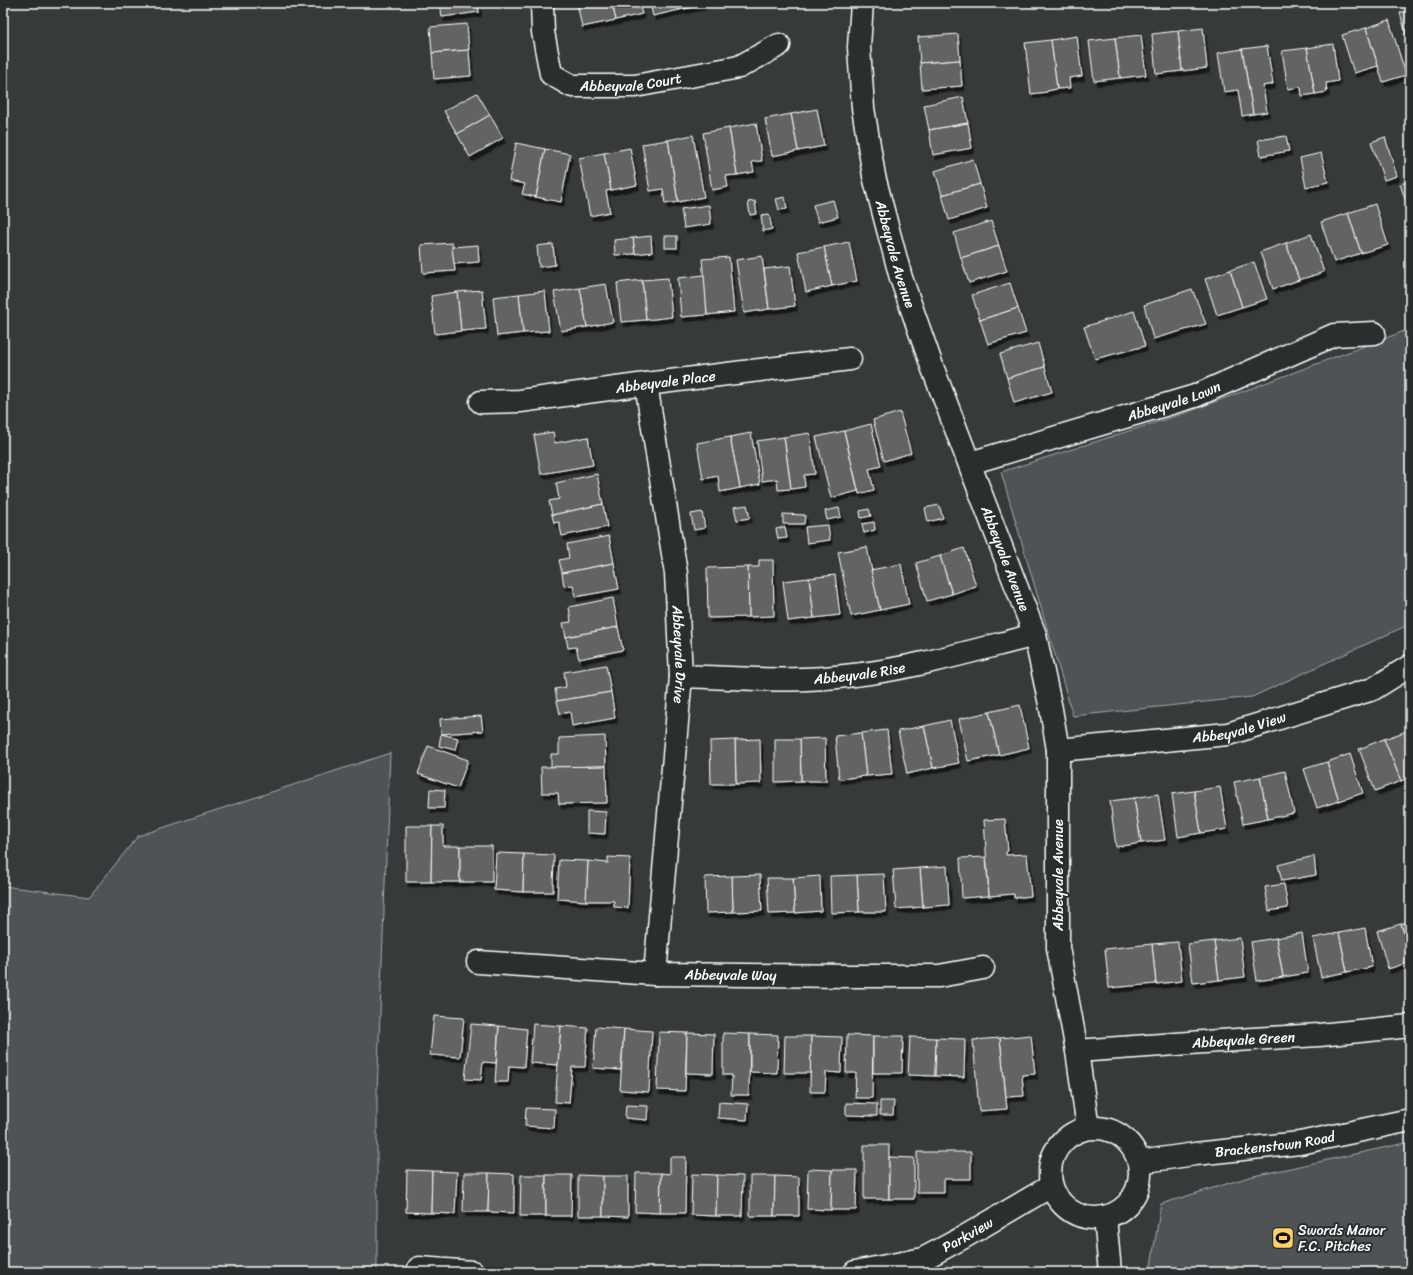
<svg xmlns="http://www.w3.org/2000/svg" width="1413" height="1275" font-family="Sriracha,sans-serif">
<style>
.green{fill:#505354;stroke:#a8a9aa}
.building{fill:#636465;stroke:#fff;filter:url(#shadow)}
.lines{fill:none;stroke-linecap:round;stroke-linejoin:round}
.minor-casing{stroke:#fff;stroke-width:25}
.tertiary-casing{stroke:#fff;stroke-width:25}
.minor{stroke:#2a2d2e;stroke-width:22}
.tertiary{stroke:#2a2d2e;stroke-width:22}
.labels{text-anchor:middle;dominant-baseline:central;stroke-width:4;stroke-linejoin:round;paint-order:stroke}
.street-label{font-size:14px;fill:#fff;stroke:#2a2d2e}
.poi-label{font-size:14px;fill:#fff;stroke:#2a2d2e;text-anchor:start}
</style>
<defs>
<filter id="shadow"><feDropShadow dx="2.5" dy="4.5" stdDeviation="0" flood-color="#0009"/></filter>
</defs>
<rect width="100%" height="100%" fill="#373a3b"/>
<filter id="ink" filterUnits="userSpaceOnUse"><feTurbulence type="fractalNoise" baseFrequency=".025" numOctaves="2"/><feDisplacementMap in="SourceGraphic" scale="8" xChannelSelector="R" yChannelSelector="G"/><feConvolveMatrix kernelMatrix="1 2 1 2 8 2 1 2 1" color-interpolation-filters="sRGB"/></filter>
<g filter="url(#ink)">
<!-- green -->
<g class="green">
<polygon points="1410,329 1410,624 1252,697 1073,716 1001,472 1185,413"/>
<polygon points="390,753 377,1093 377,1272 3,1272 3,886 89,897 138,836"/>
<polygon points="1410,1142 1410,1272 1150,1272 1161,1204 1249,1177"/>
</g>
<!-- building -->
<g class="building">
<polygon points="440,3 478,3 479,12 442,17"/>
<polygon points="577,3 612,3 616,20 582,27"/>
<polygon points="612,3 639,3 642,14 616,20"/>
<polygon points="650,3 677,3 679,10 653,16"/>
<polygon points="677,3 704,3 704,5 679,10"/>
<polygon points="1410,10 1410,47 1400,13"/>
<polygon points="1389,20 1406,75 1383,82 1366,28"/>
<polygon points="467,24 469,50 432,53 430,27"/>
<polygon points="1203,28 1207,68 1182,71 1178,31"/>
<polygon points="1366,28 1378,66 1354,73 1342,35"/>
<polygon points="1178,31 1182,71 1156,74 1152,34"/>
<polygon points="958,34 960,60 920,63 918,37"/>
<polygon points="1141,35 1146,75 1120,78 1115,38"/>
<polygon points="1077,36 1082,76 1069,78 1070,88 1057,89 1051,40"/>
<polygon points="1115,38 1120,78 1094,81 1089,41"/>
<polygon points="1051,40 1057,89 1047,91 1047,92 1031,94 1025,43"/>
<polygon points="1333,44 1338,81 1326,83 1327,92 1315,94 1307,48"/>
<polygon points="1267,46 1273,84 1263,86 1267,112 1253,114 1242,49"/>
<polygon points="1307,48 1315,94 1302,96 1301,87 1288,89 1282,51"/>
<polygon points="1242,49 1253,114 1242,116 1238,90 1224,92 1218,53"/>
<polygon points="469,50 471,76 434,79 432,53"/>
<polygon points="960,60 962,86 922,89 920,63"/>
<polygon points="477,93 490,115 457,134 444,111"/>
<polygon points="963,97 968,123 929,130 924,105"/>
<polygon points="817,109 824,146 798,151 791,114"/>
<polygon points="791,114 798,151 772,156 765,119"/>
<polygon points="490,115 503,138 470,157 457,134"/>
<polygon points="756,123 762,161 752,162 754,172 737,175 729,128"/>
<polygon points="968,123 972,148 933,155 929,130"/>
<polygon points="729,128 737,175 726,176 728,187 712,190 703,133"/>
<polygon points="693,135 704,197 678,202 668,140"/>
<polygon points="1286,136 1289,151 1261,156 1258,140"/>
<polygon points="1385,137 1397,176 1384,180 1371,142"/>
<polygon points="668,140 678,202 665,204 663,189 650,191 642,144"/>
<polygon points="516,143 545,149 536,197 522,194 525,184 509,181"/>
<polygon points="630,148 637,185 611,190 604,153"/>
<polygon points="545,149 570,154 561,202 536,197"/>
<polygon points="604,153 611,190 606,191 610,212 590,216 579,158"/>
<polygon points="1321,153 1328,182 1306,187 1300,158"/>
<polygon points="973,159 980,184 942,195 935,171"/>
<polygon points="1410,181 1410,214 1400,184"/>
<polygon points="980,184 987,208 949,220 942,195"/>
<polygon points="785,197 787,209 779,210 776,199"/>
<polygon points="833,200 838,217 818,222 813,205"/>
<polygon points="755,201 757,214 750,215 748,202"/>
<polygon points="1375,204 1388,245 1361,253 1348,213"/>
<polygon points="709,205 711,224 684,228 681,209"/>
<polygon points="1348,213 1361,253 1334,262 1321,222"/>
<polygon points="769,214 772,229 763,231 761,215"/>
<polygon points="991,221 999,246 961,258 954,233"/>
<polygon points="1311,234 1324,272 1299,280 1286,243"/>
<polygon points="651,236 652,252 635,254 633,238"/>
<rect x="665" y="236" width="12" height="12"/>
<polygon points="633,238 635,254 615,255 614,240"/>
<polygon points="849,242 857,281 832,286 824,247"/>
<polygon points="452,243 455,271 423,273 421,245"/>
<polygon points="1286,243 1299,280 1273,289 1260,252"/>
<polygon points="553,244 555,265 539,267 537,246"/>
<polygon points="478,245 479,262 454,264 452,247"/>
<polygon points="999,246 1007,271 969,283 961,258"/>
<polygon points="824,247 832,286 806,292 798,252"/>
<polygon points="762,256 769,309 744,313 736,260"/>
<polygon points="729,257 734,312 707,315 702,259"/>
<polygon points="1254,262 1267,299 1242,307 1230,270"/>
<polygon points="790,266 795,306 769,309 764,269"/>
<polygon points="1230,270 1242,307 1217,315 1205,279"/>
<polygon points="704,275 707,315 681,317 678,278"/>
<polygon points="668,278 672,317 646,320 642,280"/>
<polygon points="642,280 646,320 621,322 617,283"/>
<polygon points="1010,283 1018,308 980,320 972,295"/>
<polygon points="606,284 613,322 587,327 580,288"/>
<polygon points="580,288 587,327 561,331 554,292"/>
<polygon points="1192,289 1206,324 1153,339 1144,305"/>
<polygon points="482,290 486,329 461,331 457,292"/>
<polygon points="545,291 549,331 523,333 519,294"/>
<polygon points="457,292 461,331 435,334 431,296"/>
<polygon points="519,294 523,333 497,336 493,297"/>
<polygon points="1018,308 1026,333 988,344 980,320"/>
<polygon points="1134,311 1145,346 1095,359 1084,327"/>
<polygon points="1038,343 1045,367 1007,378 1000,354"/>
<polygon points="1045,367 1052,392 1014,403 1007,378"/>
<polygon points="900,412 911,453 884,461 873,420"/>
<polygon points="871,424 881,466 869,469 874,490 859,494 844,431"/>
<polygon points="844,431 858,491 831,498 816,437"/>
<polygon points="553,432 555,443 588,437 593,465 541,474 534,435"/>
<polygon points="751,433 760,484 740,488 730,437"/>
<polygon points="810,433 815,474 804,475 805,487 791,489 784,437"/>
<polygon points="730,437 740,488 720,492 718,476 703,479 697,443"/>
<polygon points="784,437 791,489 778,490 777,479 762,481 757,441"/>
<polygon points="597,474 603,504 552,515 549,501 559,499 556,483"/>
<polygon points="603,504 607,527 562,536 559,522 554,523 552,515"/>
<polygon points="747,505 750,518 737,520 734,507"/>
<polygon points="939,505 943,518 928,522 925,508"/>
<polygon points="839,508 841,517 827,520 825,511"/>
<polygon points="869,509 871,516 861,518 860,511"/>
<polygon points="702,512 705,528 694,530 691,514"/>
<polygon points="783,514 805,515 804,524 783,524"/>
<polygon points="874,522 875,530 864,533 862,524"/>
<polygon points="828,525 830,540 807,543 805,527"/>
<polygon points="785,527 787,538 778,539 776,529"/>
<polygon points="609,536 614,563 562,573 559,560 569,558 567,544"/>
<polygon points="867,547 880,610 851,616 838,552"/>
<polygon points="964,548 976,586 952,594 940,556"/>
<polygon points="940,556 952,594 927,601 916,563"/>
<polygon points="759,560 773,560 774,616 749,617 748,567 759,567"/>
<polygon points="614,563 619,589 575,597 573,585 564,586 562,573"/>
<polygon points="901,564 909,604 880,610 871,570"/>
<polygon points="748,567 749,617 708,618 707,568"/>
<polygon points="835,575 840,615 814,618 809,578"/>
<polygon points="809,578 814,618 788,621 783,581"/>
<polygon points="613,598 618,627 566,637 563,623 571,622 569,607"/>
<polygon points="618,627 623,650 579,659 576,647 568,648 566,637"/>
<polygon points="606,665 611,692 557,701 555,689 566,687 564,672"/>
<polygon points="611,692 615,718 572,726 570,712 560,714 557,701"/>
<polygon points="1020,705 1029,748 999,755 989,712"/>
<polygon points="989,712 999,755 968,761 959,719"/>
<polygon points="481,716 483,731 441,734 440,719"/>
<polygon points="950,720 959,763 933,768 924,726"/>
<polygon points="924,726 933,768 907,774 898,731"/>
<polygon points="887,730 892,774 866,776 861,733"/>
<polygon points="1407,731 1410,739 1410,777 1401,781 1384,739"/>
<polygon points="861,733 866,776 839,779 835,736"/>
<polygon points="441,734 458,738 455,750 439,746"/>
<polygon points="605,736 606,766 551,767 551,754 559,754 559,738"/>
<polygon points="825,738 826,781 801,781 800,739"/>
<polygon points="760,739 761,783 736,784 735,740"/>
<polygon points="775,739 800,739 801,781 775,782"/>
<polygon points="1384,739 1401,781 1375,791 1359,749"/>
<polygon points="735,740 736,784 711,784 710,741"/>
<polygon points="428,746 468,760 458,788 418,774"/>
<polygon points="1350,754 1363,793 1339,801 1327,762"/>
<polygon points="1327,762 1339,801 1317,808 1304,769"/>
<polygon points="606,766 607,803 559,804 558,793 542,793 541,767"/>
<polygon points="1285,771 1294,813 1268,819 1260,777"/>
<polygon points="1260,777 1268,819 1243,824 1234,782"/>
<polygon points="1220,787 1227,829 1201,833 1194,791"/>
<polygon points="430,789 445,790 444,808 429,808"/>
<polygon points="1194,791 1201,833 1178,837 1172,794"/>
<polygon points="1158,794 1165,840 1141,843 1134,798"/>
<polygon points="1134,798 1141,843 1116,847 1110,801"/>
<polygon points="587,811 606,812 605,834 587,833"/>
<polygon points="1005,819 1008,851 1006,852 1006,855 1027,854 1031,896 1014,898 1014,894 989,896 984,820"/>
<polygon points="406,826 432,826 431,882 406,882"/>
<polygon points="432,826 443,826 443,846 460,846 460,882 431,882"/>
<rect x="460" y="846" width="32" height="36"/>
<polygon points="496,853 524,854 523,892 494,890"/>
<polygon points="524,854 554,855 553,892 523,892"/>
<polygon points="1314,856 1316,875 1282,881 1278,865"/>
<polygon points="608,857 630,858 628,908 614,907 614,901 586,901 588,861 608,863"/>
<polygon points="986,857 989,896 962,898 960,858"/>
<polygon points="559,860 588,861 586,901 557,899"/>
<polygon points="947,866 949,905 923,907 920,868"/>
<polygon points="920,868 923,907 896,909 893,870"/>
<polygon points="884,874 886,912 859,912 857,875"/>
<polygon points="760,875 762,911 733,912 732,876"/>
<polygon points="857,875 859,912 831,913 830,876"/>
<polygon points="732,876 733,912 706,913 705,877"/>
<polygon points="820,876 821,911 795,913 793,878"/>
<polygon points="767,878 793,878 795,913 769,914"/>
<polygon points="1284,884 1288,908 1269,911 1265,887"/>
<polygon points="1410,921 1410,954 1401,924"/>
<polygon points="1401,924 1410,954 1410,962 1388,969 1377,931"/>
<polygon points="1365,928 1372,967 1347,972 1339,933"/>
<polygon points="1302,933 1308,973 1283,977 1276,938"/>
<polygon points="1339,933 1347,972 1321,977 1313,938"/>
<polygon points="1240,938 1245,977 1219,980 1214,941"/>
<polygon points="1276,938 1283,977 1257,981 1251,942"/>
<polygon points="1214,941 1219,980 1193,983 1188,944"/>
<polygon points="1178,942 1182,981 1156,984 1152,944"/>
<polygon points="1152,944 1156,984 1109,988 1105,949"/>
<polygon points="434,1016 464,1018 460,1057 430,1055"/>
<polygon points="471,1024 499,1026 496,1063 483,1062 481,1080 465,1079"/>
<polygon points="533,1024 561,1026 558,1065 530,1063"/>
<polygon points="499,1026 527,1029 524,1067 509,1066 508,1082 495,1082"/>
<polygon points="561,1026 588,1028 585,1067 572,1067 569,1103 555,1102"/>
<polygon points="596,1027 624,1029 621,1070 593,1068"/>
<polygon points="624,1029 652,1031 649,1092 620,1090"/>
<polygon points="659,1032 687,1033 685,1091 657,1090"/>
<polygon points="687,1033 714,1034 713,1074 686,1073"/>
<polygon points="723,1033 750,1034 749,1095 731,1095 732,1075 723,1075"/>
<polygon points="750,1034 778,1035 777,1073 750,1072"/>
<polygon points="847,1035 873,1036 872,1098 855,1098 856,1073 846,1073"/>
<polygon points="1031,1035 1035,1074 1022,1075 1024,1096 1006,1097 1000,1038"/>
<polygon points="785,1036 811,1036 811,1073 784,1073"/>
<polygon points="811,1036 842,1037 841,1073 826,1072 825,1092 810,1092"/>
<polygon points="873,1036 903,1036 902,1073 873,1073"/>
<polygon points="910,1037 936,1038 935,1076 908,1075"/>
<polygon points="936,1038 965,1039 964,1077 935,1076"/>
<polygon points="1000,1038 1007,1109 979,1111 973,1040"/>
<polygon points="880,1101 894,1101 893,1115 880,1115"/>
<polygon points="719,1102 748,1104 747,1120 718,1118"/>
<polygon points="846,1103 877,1104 877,1116 846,1115"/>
<polygon points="626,1105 648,1106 647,1120 625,1118"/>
<polygon points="526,1108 555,1109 554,1128 525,1126"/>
<rect x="864" y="1145" width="25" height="54"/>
<polygon points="917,1152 971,1152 971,1179 944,1179 944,1193 917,1193"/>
<polygon points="670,1157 686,1157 685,1213 660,1213 661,1173 670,1174"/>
<polygon points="889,1157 914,1158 914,1199 889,1199"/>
<polygon points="808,1169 832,1170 831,1210 807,1209"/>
<polygon points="407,1170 432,1171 431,1213 406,1212"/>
<polygon points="832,1170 857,1170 856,1210 831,1210"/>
<polygon points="432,1171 457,1172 455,1214 431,1213"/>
<polygon points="464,1173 489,1173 488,1212 463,1212"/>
<polygon points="489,1173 514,1174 514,1213 488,1212"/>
<polygon points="636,1173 661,1173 660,1213 635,1212"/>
<polygon points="692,1174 717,1175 716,1216 691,1215"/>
<polygon points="521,1175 546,1175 546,1216 520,1216"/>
<polygon points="546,1175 572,1175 571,1216 546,1216"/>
<polygon points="578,1175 603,1176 603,1216 578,1216"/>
<polygon points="717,1175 743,1176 742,1216 716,1216"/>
<polygon points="603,1176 628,1176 628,1217 603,1216"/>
<polygon points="750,1176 775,1176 774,1216 750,1216"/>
<polygon points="775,1176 799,1177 799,1216 774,1216"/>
</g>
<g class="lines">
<!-- minor casing -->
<g class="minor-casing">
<g id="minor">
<path id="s1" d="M542,3l1,29 8,42 21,12h63l104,-19 40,-22"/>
<path id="s2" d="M862,3l-3,44 4,61 11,68 12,46 15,56 32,91 102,266 16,74 7,41v198l19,103 11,77"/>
<path id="s3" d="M646,384l30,189 5,103 -26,298"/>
<path id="s4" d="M481,402l39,-1 126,-17 204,-25"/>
<path id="s5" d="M970,463l225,-67 139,-61 40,-2"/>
<path id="s6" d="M681,676c57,2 116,7 173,-1 61,-7 121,-25 181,-40"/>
<path id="s7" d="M1058,750l170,-16 145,-45 37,-23"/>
<path id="s8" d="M478,962l177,12 197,2h87l44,-8"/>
<path id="s9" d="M1077,1051l127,-9 115,-7 91,-9"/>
<polyline points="419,1268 472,1272"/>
<path id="s10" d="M855,1272l68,-13 41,-22 87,-51"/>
</g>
</g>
<!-- tertiary casing -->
<g class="tertiary-casing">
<g id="tertiary">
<circle cx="1095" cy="1173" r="45"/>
<path id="s11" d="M1139,1162l56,-8 105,-11 110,-23"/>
<polyline points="1105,1217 1110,1272"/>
</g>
</g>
<!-- minor -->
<use href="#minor" class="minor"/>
<!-- tertiary -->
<use href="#tertiary" class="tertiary"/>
</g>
</g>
<!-- icons -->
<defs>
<g id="stadium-square" transform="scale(1.15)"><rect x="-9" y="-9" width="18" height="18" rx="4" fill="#ffd166" stroke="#2a2d2e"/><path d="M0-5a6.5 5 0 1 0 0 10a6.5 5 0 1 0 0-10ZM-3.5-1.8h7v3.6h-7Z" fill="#111"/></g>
</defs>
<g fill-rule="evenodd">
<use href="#stadium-square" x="1283" y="1238"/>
</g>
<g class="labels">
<!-- street labels -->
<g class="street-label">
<text stroke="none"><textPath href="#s1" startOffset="155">Abbeyvale Court</textPath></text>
<text stroke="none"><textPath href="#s2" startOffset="255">Abbeyvale Avenue</textPath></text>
<text stroke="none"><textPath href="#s4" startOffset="186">Abbeyvale Place</textPath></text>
<text stroke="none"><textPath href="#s5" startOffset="213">Abbeyvale Lawn</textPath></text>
<text stroke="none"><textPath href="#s2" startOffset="579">Abbeyvale Avenue</textPath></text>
<text stroke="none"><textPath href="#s3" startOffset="273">Abbeyvale Drive</textPath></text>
<text stroke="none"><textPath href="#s6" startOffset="179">Abbeyvale Rise</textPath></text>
<text stroke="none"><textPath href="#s7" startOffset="183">Abbeyvale View</textPath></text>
<text transform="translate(1058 875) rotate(-90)">Abbeyvale Avenue</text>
<text stroke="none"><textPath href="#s8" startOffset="253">Abbeyvale Way</textPath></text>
<text stroke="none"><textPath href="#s9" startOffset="167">Abbeyvale Green</textPath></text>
<text stroke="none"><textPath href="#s11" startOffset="137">Brackenstown Road</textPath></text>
<text stroke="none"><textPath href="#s10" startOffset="120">Parkview</textPath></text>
</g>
<!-- poi labels -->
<g class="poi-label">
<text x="1298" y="1230">Swords Manor<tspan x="1298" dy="16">F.C. Pitches</tspan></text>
</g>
</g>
<!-- margin -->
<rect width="1413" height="1275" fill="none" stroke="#2a2d2e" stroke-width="16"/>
<rect x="8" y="8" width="1397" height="1259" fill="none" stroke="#fff" stroke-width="1.5" filter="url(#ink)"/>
</svg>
